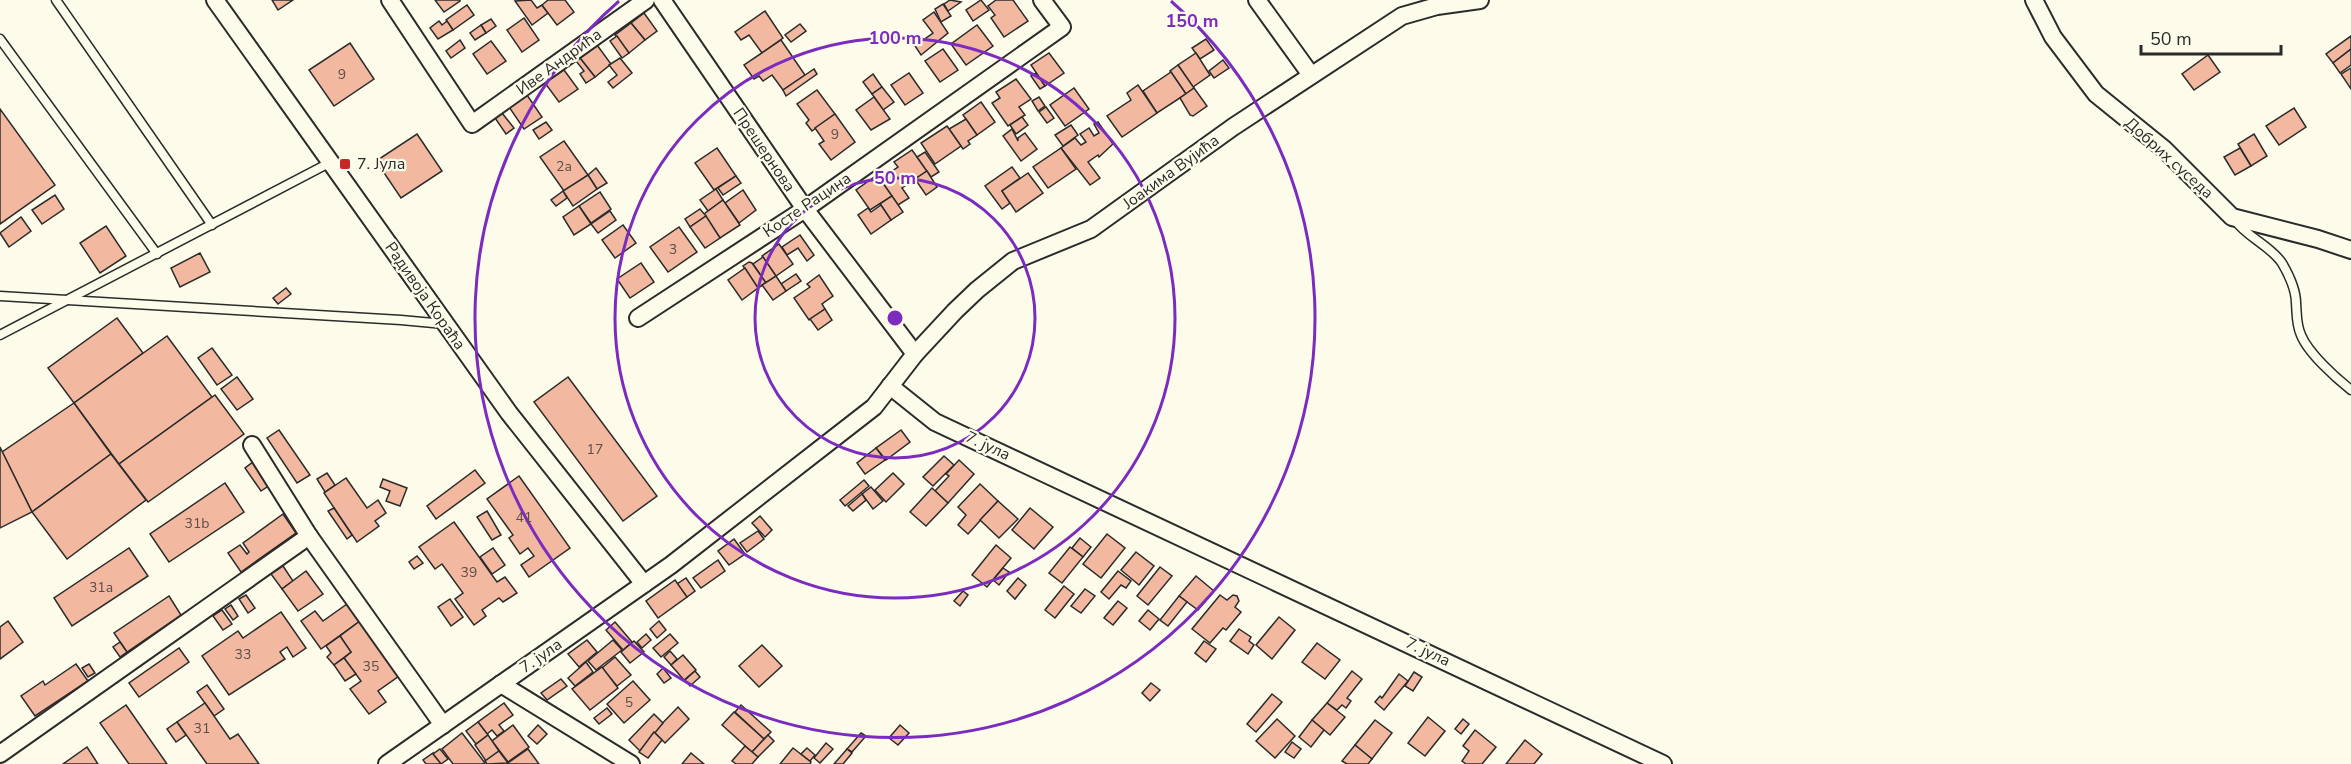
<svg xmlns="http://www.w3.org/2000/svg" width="2351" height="764" font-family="'Nunito Sans',sans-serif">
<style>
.building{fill:#f2b8a0;stroke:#2b2b2b;stroke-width:1.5}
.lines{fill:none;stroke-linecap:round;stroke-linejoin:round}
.lane-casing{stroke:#2b2b2b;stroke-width:11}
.street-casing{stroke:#2b2b2b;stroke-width:20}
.lane{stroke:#fdfbea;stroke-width:8}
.street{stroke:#fdfbea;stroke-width:16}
.ring{fill:none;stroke:#7b2cbf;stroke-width:3}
.poi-dot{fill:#c62828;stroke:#fdfbea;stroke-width:2}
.labels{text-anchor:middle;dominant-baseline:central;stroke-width:4.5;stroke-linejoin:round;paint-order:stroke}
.number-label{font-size:14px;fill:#5d4e48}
.street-label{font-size:16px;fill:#2b2b2b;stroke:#fdfbea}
.poi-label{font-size:16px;fill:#2b2b2b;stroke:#fdfbea;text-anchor:start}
.centre{fill:#7b2cbf;stroke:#fdfbea;stroke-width:3}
.ring-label{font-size:18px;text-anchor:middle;font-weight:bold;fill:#7b2cbf;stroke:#fdfbea;stroke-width:4.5;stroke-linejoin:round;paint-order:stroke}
</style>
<rect width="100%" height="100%" fill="#fdfbea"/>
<!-- building -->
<g class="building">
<polygon points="272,0 293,0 278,10"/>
<polygon points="435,0 460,0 460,1 444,12"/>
<polygon points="531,0 537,8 542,5 548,13 532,25 515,1"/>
<polygon points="548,0 565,0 574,12 557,25 542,5"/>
<polygon points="950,0 961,2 948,11 944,4"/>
<polygon points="981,0 989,10 973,21 966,10"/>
<polygon points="996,0 1013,0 1028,21 1004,37 991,18 995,15 988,6"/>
<polygon points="943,4 951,16 941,22 935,9"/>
<polygon points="467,5 474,15 453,30 446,20"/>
<polygon points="765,11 783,38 762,53 749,35 741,40 735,32"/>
<polygon points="934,12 948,33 921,55 915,46 933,33 923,20"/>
<polygon points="644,13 657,31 645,40 631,23"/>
<polygon points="524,18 539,40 522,52 507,30"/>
<polygon points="491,19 496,26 486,33 481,25"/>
<polygon points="439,21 442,25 447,21 453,30 438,39 430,28"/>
<polygon points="631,23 645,40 629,53 615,35"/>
<polygon points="800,24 806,31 791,42 785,35"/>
<polygon points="481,25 486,33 475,40 470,33"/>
<polygon points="977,25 993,46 966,65 951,44"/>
<polygon points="617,36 629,53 622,58 610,41"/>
<polygon points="2351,36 2351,49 2333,63 2326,54"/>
<polygon points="1206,39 1214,50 1200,59 1192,48"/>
<polygon points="460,40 465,48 451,58 446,51"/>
<polygon points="781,40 805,75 783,90 772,75 763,81 759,76 754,79 744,65"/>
<polygon points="491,41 506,61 487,74 473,54"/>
<polygon points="350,43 374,79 334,106 309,70"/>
<polygon points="597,45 611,64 595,77 580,58"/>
<polygon points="943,49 958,70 940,82 925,61"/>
<polygon points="2351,49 2351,65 2340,73 2333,63"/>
<polygon points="1049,53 1064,73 1045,86 1031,65"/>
<polygon points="1196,53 1210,75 1193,87 1178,65"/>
<polygon points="2208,55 2220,72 2194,90 2182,74"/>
<polygon points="580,58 595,77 586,83 580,74 584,71 576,61"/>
<polygon points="620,58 632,73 613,88 608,82 617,75 609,65"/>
<polygon points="1223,60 1229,68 1214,78 1209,71"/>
<polygon points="1178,65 1194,88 1186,94 1170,71"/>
<polygon points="2351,68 2351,89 2341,74"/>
<polygon points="814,69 817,74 786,96 783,90"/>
<polygon points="564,70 578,89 559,102 545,83"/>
<polygon points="1171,72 1186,94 1157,113 1143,91"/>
<polygon points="909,73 923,93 905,105 891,85"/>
<polygon points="1036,73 1045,86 1040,89 1031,76"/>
<polygon points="873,74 882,87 872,94 863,82"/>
<polygon points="1016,79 1031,99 1019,107 1025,115 1008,126 992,103 1000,98 996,92"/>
<polygon points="1138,85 1157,113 1122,137 1107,116 1131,100 1127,93"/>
<polygon points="882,87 894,102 883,110 872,94"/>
<polygon points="1074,88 1089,109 1065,126 1050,105"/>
<polygon points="1194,88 1207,106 1193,116 1190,115 1180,98"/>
<polygon points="817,90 835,114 812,131 806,123 809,120 797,104"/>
<polygon points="527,95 542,117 524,129 509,107"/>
<polygon points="874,97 890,119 871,130 856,110"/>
<polygon points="1039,97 1045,106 1038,111 1032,101"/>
<polygon points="981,102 995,122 977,135 963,115"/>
<polygon points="1046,107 1054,118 1047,123 1039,112"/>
<polygon points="2294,108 2306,127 2279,145 2266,126"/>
<polygon points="0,109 55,185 0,224"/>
<polygon points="502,113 514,128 506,134 495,118"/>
<polygon points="835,114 855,142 831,160 819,144 824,141 815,128"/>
<polygon points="1022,117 1028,125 1016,134 1010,125"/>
<polygon points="966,119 977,135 968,141 970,144 963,149 949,129"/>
<polygon points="546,122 552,130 539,139 533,130"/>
<polygon points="1098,122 1113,144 1099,157 1098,155 1088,162 1100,178 1090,185 1061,148 1075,138 1081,145 1086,142 1080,134 1089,128 1094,136 1099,133 1094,124"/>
<polygon points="1071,125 1078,135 1063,146 1055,135"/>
<polygon points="947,126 961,146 935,164 921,143"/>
<polygon points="1012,129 1018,141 1018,138 1025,133 1037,149 1021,161 1003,136"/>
<polygon points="417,134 442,171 401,198 376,161"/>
<polygon points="2254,134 2267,156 2251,166 2238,144"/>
<polygon points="564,141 588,175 564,191 540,157"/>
<polygon points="717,148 736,176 714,190 695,163"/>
<polygon points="1061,148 1076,169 1048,188 1033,167"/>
<polygon points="2240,148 2251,166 2235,175 2224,157"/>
<polygon points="912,150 927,171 902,188 909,198 898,205 880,179 898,167 894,162"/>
<polygon points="925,152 939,172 931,177 917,157"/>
<polygon points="1012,167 1020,178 1002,191 1010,203 1002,209 985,186"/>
<polygon points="596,168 607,183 597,189 588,175"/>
<polygon points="927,171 937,187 926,195 915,179"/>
<polygon points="1028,173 1043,193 1016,212 1002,191"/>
<polygon points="588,175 597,189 573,206 563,191"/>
<polygon points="877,175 892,196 870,210 856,190"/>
<polygon points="736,176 741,183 723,195 718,188"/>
<polygon points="716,189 723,200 708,211 700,200"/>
<polygon points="743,190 756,210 739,223 725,203"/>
<polygon points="563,191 567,198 556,206 551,200"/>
<polygon points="600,192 611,209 591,223 579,206"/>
<polygon points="55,195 64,209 42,224 32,210"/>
<polygon points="892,196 903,212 891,220 880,204"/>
<polygon points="723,200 740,225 720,238 704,214"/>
<polygon points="881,205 891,220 871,234 858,215 868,208 871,212"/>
<polygon points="579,206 591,224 574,235 563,217"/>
<polygon points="700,209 706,216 690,227 685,219"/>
<polygon points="610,211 616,220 598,233 591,224"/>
<polygon points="706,216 720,238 705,248 690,227"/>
<polygon points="21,217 31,231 9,247 0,233"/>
<polygon points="623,225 636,243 615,258 602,240"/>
<polygon points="106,226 126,256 100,273 80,243"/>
<polygon points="679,227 697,252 668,272 650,247"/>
<polygon points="800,235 814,255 807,261 798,248 787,255 782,247"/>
<polygon points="779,244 793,264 776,276 762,256"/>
<polygon points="200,253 210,272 180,287 171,268"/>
<polygon points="763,257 776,276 766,283 753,264"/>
<polygon points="749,262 752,263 766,283 758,288 743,266"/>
<polygon points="641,263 654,282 630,298 617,279"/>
<polygon points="745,268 758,288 742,300 728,280"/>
<polygon points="796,274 801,281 786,291 781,284"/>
<polygon points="819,275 833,296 822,304 825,309 809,320 794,298 810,287 807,284"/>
<polygon points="776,276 786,291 773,300 762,285"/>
<polygon points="286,288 291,294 278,304 273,298"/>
<polygon points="825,309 832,320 818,330 810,319"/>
<polygon points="117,318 143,353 74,403 48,368"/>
<polygon points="167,336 212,397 119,464 74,403"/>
<polygon points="212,348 232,375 217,385 198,358"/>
<polygon points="237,377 253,399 237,410 221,389"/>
<polygon points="568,377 657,496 623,521 534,402"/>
<polygon points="215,395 244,434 148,502 119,464"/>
<polygon points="74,403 111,454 32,512 2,452"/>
<polygon points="279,430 310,475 297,483 267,438"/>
<polygon points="901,430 910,442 886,460 876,448"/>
<polygon points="0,447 32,512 0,528"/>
<polygon points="876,448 885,460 865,474 857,463"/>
<polygon points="111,454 146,500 67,559 32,512"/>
<polygon points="944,456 954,465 933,486 923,477"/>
<polygon points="257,459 273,483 261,491 245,468"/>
<polygon points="959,460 974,474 948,503 935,491 949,476 946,474"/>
<polygon points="475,470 485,483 436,519 427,506"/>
<polygon points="327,473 335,485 325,492 317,479"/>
<polygon points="893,473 904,484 886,502 875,490"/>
<polygon points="519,476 570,548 529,577 521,565 534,556 528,548 520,554 509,538 513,535 487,499"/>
<polygon points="346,478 367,508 378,500 386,513 375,521 379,526 357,542 324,493"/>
<polygon points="383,479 407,488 400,506 386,501 390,491 380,487"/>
<polygon points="864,480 869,486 845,506 840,500"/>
<polygon points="225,483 244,512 169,562 150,534"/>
<polygon points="980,484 998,501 968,534 958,525 966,515 958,507"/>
<polygon points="871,487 883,501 873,509 862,494"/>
<polygon points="932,488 948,503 926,526 910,512"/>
<polygon points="862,494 866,500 853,511 848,506"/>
<polygon points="998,501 1018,519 999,538 980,520"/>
<polygon points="334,508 352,535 347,539 328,511"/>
<polygon points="1030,508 1053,527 1034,549 1012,530"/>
<polygon points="487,511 501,535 492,540 477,517"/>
<polygon points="283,514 296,533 241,572 228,553 240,545 247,554 249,552 243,543"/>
<polygon points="760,516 772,530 765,537 752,523"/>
<polygon points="454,522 497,582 505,577 517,593 503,602 499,598 482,610 486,616 474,625 455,599 463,593 442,564 435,569 419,547"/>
<polygon points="758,531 764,539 747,552 740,543"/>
<polygon points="1107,534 1125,548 1101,578 1083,564"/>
<polygon points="1080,538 1091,547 1083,557 1072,548"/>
<polygon points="734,539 745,554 729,565 718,551"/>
<polygon points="996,545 1011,558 987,587 972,575"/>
<polygon points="1070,547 1083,557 1062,583 1049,573"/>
<polygon points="129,548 148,576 72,626 54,598"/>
<polygon points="493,548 505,565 492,574 480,557"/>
<polygon points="1136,552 1154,566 1139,585 1121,570"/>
<polygon points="417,556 423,563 414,569 409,562"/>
<polygon points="718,560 725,571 701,588 693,578"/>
<polygon points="283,566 293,581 282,589 271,574"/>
<polygon points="1160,567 1172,576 1148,605 1137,596"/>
<polygon points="1003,568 1009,572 999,585 993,580"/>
<polygon points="306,571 323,594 298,611 282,589"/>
<polygon points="1118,571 1131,581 1126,588 1121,585 1109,599 1101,592"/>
<polygon points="1196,576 1214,591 1198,610 1179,596"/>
<polygon points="686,578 695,591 687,597 677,584"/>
<polygon points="1018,578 1026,585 1015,599 1007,591"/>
<polygon points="675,580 687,597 658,618 646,601"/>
<polygon points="1064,586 1074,594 1055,618 1045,610"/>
<polygon points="1085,589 1095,596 1081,613 1071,606"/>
<polygon points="963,591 968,595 960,606 954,601"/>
<polygon points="246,595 255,608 248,613 239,599"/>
<polygon points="1220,595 1227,600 1233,595 1237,596 1239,601 1235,607 1241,612 1226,630 1223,628 1210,643 1192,629"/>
<polygon points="169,596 181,615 127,652 114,633"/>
<polygon points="1179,596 1187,602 1168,626 1160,620"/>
<polygon points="450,599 463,617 451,626 438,607"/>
<polygon points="1118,601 1127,608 1113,625 1104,618"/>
<polygon points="347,604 360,621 321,649 301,621 315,611 323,621"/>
<polygon points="231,605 238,616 233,620 225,609"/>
<polygon points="222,610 232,624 223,630 213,616"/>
<polygon points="1148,610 1159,619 1150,630 1139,621"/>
<polygon points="281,612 306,648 293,657 287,647 280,652 285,659 229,695 202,656 238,631 243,638"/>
<polygon points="1279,617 1295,630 1272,659 1256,645"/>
<polygon points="8,621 23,642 0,659 0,627"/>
<polygon points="360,621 399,676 378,691 386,702 369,714 350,689 361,681 344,658 351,652 340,636"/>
<polygon points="659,621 666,630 657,638 650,629"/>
<polygon points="615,622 632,642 623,650 606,630"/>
<polygon points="1239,629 1251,637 1249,641 1254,645 1248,654 1230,641"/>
<polygon points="646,634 651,640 642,648 637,642"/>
<polygon points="670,634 678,643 661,657 653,648"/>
<polygon points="340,636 351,652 334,665 327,657 331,653 326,646"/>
<polygon points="587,640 597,652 579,667 568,654"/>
<polygon points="613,640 622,650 596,670 588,661"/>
<polygon points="634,641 644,652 630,663 621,652"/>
<polygon points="1204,641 1216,649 1206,662 1195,653"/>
<polygon points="120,642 127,652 120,657 113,647"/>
<polygon points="1317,643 1340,660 1325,679 1302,662"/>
<polygon points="762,645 782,666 759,687 739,666"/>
<polygon points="179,648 189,662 139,697 129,683"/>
<polygon points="670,651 677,659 671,665 664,657"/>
<polygon points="683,655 696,670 684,680 671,665"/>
<polygon points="615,657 631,675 617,686 602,668"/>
<polygon points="344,658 356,674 345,681 334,665"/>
<polygon points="586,662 593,672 575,686 568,678"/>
<polygon points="76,664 88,681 35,716 21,696 43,681 45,685"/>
<polygon points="89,664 95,673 88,677 82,668"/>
<polygon points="602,667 618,688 590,710 572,689"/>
<polygon points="663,668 671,678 664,683 657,674"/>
<polygon points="695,671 700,677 690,686 685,680"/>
<polygon points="1352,671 1362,679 1347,698 1351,701 1346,708 1342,705 1337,710 1327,703"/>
<polygon points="1414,672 1422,677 1413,691 1405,686"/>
<polygon points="1399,674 1408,681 1384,710 1375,702 1380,696 1382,698"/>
<polygon points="561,679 567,686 547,700 541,693"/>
<polygon points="633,681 650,700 624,723 607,704"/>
<polygon points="1151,683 1160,690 1150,701 1142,693"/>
<polygon points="207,685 224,709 214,716 197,692"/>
<polygon points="1272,694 1282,702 1256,732 1247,724"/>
<polygon points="205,703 230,739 238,734 259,764 207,764 177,722"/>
<polygon points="504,703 513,715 499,725 504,731 497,736 492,730 487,734 478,722"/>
<polygon points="1327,703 1345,717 1330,735 1312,720"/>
<polygon points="126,705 167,764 129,764 100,723"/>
<polygon points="741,705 771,732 764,739 735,712"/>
<polygon points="678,707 689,719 665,743 654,732"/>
<polygon points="607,708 612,714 599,724 594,718"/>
<polygon points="734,712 764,739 752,752 722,725"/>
<polygon points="654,714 663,723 640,751 629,740"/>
<polygon points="1428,717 1445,731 1425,756 1408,743"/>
<polygon points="1277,719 1295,736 1275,758 1256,741"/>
<polygon points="1463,719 1469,724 1461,734 1455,729"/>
<polygon points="1312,720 1324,730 1311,747 1299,737"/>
<polygon points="1375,720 1392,733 1372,759 1355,745"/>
<polygon points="177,722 186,735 176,742 167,729"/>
<polygon points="478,722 488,735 476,744 466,731"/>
<polygon points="513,725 529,747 508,762 492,741"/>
<polygon points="538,725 547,734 537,744 528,736"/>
<polygon points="900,725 909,733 898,745 889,738"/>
<polygon points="1475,730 1496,747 1482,764 1466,764 1462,761 1469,751 1463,746"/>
<polygon points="654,732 662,740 648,758 639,752"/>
<polygon points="462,733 485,763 483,764 453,764 442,749"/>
<polygon points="861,733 866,736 852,752 847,749"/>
<polygon points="488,735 499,751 486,761 475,745"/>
<polygon points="768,735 774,741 758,757 752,752"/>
<polygon points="1525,740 1542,754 1534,764 1506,764"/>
<polygon points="1292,742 1301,749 1294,758 1285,752"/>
<polygon points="826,743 833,749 820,763 814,758"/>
<polygon points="1355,745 1372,759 1368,764 1347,764 1342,761"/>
<polygon points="745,746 758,757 752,764 736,764 732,761"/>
<polygon points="87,747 98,764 63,764"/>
<polygon points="793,748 811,762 810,764 780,764"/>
<polygon points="807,748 815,755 810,761 801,754"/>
<polygon points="440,749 448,759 441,764 433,754"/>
<polygon points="528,749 539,764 507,764 508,763"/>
<polygon points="847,749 852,753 843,764 834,764"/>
<polygon points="499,751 508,763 487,764 485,761"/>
<polygon points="433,753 433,754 441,764 426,764 423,760"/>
<polygon points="691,753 704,764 682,764"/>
</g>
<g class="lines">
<!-- lane casing -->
<g class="lane-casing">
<g id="lane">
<polyline points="56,0 212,225"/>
<polyline points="0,39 157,254"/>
<path d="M2234,219c12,18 36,26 48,44 7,12 14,26 14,40 1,11 0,21 5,32 7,18 35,43 50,55"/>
<polyline points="0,296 401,320 444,324"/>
<polyline points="0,335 331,162"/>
</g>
</g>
<!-- street casing -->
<g class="street-casing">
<g id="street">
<polyline points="215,0 509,413 644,584"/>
<polyline points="390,0 472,124 646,0"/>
<polyline points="662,0 805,209 915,354"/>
<polyline points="1257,0 1311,75"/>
<polyline points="2034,0 2053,37 2096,94 2164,149 2232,217 2318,239 2351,250"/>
<polyline points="638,318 805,209 1062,27 1042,0"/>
<polyline points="890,386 935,422 1663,764"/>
<polyline points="252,445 309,536 443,725"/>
<polyline points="501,684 631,764"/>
<polyline points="0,754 309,536"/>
<polyline points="387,764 671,565 874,407 915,354 955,311 977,290 1013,261 1091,229 1233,127 1402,16 1437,6 1480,0"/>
</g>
</g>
<!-- lane -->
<use href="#lane" class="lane"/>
<!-- street -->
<use href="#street" class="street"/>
</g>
<!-- distance rings -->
<g class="ring">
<circle cx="895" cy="318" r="140"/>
<circle cx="895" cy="318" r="280"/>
<path d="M1171 1A420 420 0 1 1 619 1"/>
</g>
<!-- markers -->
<rect class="poi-dot" x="339" y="158" width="12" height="12" rx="3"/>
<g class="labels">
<!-- number labels -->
<g class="number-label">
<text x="342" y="74">9</text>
<text x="835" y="134">9</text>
<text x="564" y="166">2a</text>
<text x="673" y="249">3</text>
<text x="595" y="449">17</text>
<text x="524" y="517">41</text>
<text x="197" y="523">31b</text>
<text x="469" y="572">39</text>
<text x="101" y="587">31a</text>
<text x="243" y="654">33</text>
<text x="371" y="666">35</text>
<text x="629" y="702">5</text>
<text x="202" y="728">31</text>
</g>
<!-- street labels -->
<g class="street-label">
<text transform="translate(559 62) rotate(-36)">Иве Андрића</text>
<text transform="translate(764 150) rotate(56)">Прешернова</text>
<text transform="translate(2169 158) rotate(42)">Добрих суседа</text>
<text transform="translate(1171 172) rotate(-36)">Јоакима Вујића</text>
<text transform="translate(807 205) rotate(-34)">Косте Рацина</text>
<text transform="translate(425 296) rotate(55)">Радивоја Кораћа</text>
<text transform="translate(988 446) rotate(25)">7. јула</text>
<text transform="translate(1428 652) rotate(25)">7. јула</text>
<text transform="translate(541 656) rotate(-35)">7. јула</text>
</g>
<!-- poi labels -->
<g class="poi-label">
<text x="357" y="164">7. Јула</text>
</g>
</g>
<circle cx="895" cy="318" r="9" class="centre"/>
<g class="ring-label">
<text x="1192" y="27">150 m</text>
<text x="895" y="44">100 m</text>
<text x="895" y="184">50 m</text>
</g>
<!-- scale -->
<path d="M2141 45v9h140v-9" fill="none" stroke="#2b2b2b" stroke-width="3"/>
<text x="2150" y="45" font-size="18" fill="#2b2b2b" stroke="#fdfbea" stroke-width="4.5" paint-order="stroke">50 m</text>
</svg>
